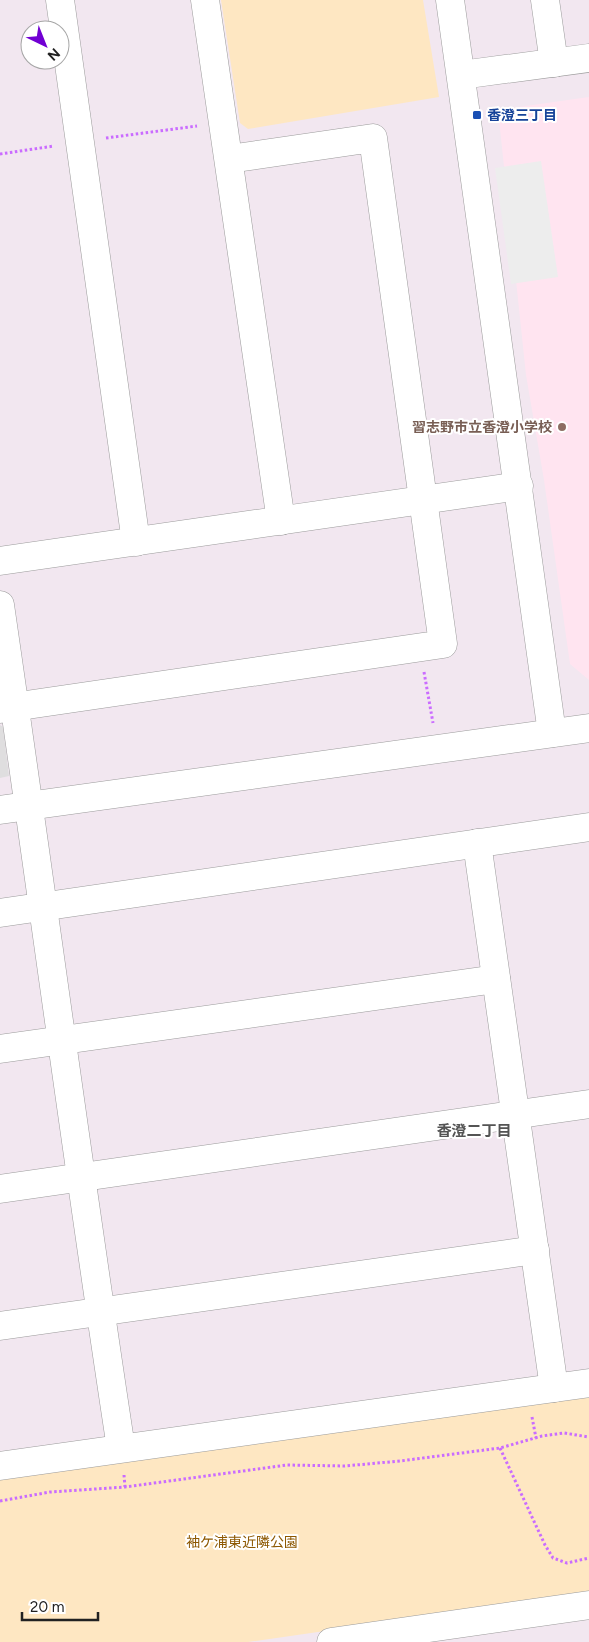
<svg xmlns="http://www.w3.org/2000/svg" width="589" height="1642" font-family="Figtree,'Noto Sans JP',sans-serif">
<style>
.residential{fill:#dfdedf}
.education{fill:#ffe4f0}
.park{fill:#fee7c2}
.parking{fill:#ededed}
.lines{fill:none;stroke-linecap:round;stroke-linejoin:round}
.minor-casing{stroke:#9b9b9b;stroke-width:29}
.path{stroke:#ca6cff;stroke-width:3;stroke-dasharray:2.5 2.5;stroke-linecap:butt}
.minor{stroke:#fff;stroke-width:28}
.transit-dot{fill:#1a4fb4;stroke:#fff;stroke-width:2}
.education-dot{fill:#8d6e63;stroke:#fff;stroke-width:2}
.labels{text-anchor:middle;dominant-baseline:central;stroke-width:4;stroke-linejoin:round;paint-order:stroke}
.transit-label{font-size:14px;font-weight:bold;fill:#164399;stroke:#fff;text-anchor:start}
.education-label{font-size:14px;font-weight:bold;fill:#785e54;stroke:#fff;text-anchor:end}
.park-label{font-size:14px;fill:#8d5802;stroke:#fff}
.neighbourhood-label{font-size:15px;font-weight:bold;fill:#545454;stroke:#fff}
</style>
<rect width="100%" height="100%" fill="#f2e7f0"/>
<!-- residential -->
<polygon class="residential" points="0,725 3,727 9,776 0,778"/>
<!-- education -->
<polygon class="education" points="589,97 589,680 570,664 544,480 526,375 498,110"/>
<!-- park -->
<g class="park">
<polygon points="221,0 423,0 439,97 248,129 240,123"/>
<polygon points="589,1392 589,1593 248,1642 0,1642 0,1476"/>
</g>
<!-- parking -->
<polygon class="parking" points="541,161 558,277 511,284 495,168"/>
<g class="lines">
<!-- minor casing -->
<g class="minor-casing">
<g id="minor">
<polyline points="60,0 136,542"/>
<polyline points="205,0 281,521"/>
<polyline points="450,0 552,733"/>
<polyline points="545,0 554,63"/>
<polyline points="461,75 589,58"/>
<polyline points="0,561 519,486"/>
<path d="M0,605c41,281 78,563 121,843"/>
<polyline points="0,709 443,644 373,138 229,159"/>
<polyline points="0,810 589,728"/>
<polyline points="477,843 554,1388"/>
<polyline points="0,913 589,827"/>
<polyline points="0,1049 496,979"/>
<polyline points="0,1189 589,1104"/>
<polyline points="0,1326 535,1250"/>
<polyline points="0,1466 589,1383"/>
<polyline points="331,1642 589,1605"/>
</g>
</g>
<!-- path -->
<g class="path">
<polyline points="106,138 197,126"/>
<polyline points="0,154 54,146"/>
<polyline points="424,672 433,723"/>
<polyline points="532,1417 536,1438"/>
<polyline points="500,1448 545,1545 553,1558 567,1563 589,1558"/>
<polyline points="124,1475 125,1487"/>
<polyline points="0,1501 50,1492 125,1487 287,1465 345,1466 400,1461 500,1448 542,1436 564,1433 589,1437"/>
</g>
<!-- minor -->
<use href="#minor" class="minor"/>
</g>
<!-- markers -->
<rect class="transit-dot" x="472" y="110" width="10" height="10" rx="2.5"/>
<circle class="education-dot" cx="562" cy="427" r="5"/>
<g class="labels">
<!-- transit labels -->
<g class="transit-label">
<text x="487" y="115">香澄三丁目</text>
</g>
<!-- education labels -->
<g class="education-label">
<text x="552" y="427">習志野市立香澄小学校</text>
</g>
<!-- park labels -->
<g class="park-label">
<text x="242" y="1542">袖ケ浦東近隣公園</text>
</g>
<!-- neighbourhood labels -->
<g class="neighbourhood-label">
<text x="474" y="1131">香澄二丁目</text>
</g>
</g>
<!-- north arrow -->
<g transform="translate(45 45) rotate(137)"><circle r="24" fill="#ffffff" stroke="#a6a6a6"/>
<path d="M0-4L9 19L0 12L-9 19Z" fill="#7100d3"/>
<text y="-8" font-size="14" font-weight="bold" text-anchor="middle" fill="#212121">N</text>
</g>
<!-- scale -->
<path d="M22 1612v8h76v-8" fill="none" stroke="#212121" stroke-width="2.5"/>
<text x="30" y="1612" font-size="15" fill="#212121" stroke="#ffffff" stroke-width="4" paint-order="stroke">20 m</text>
</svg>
